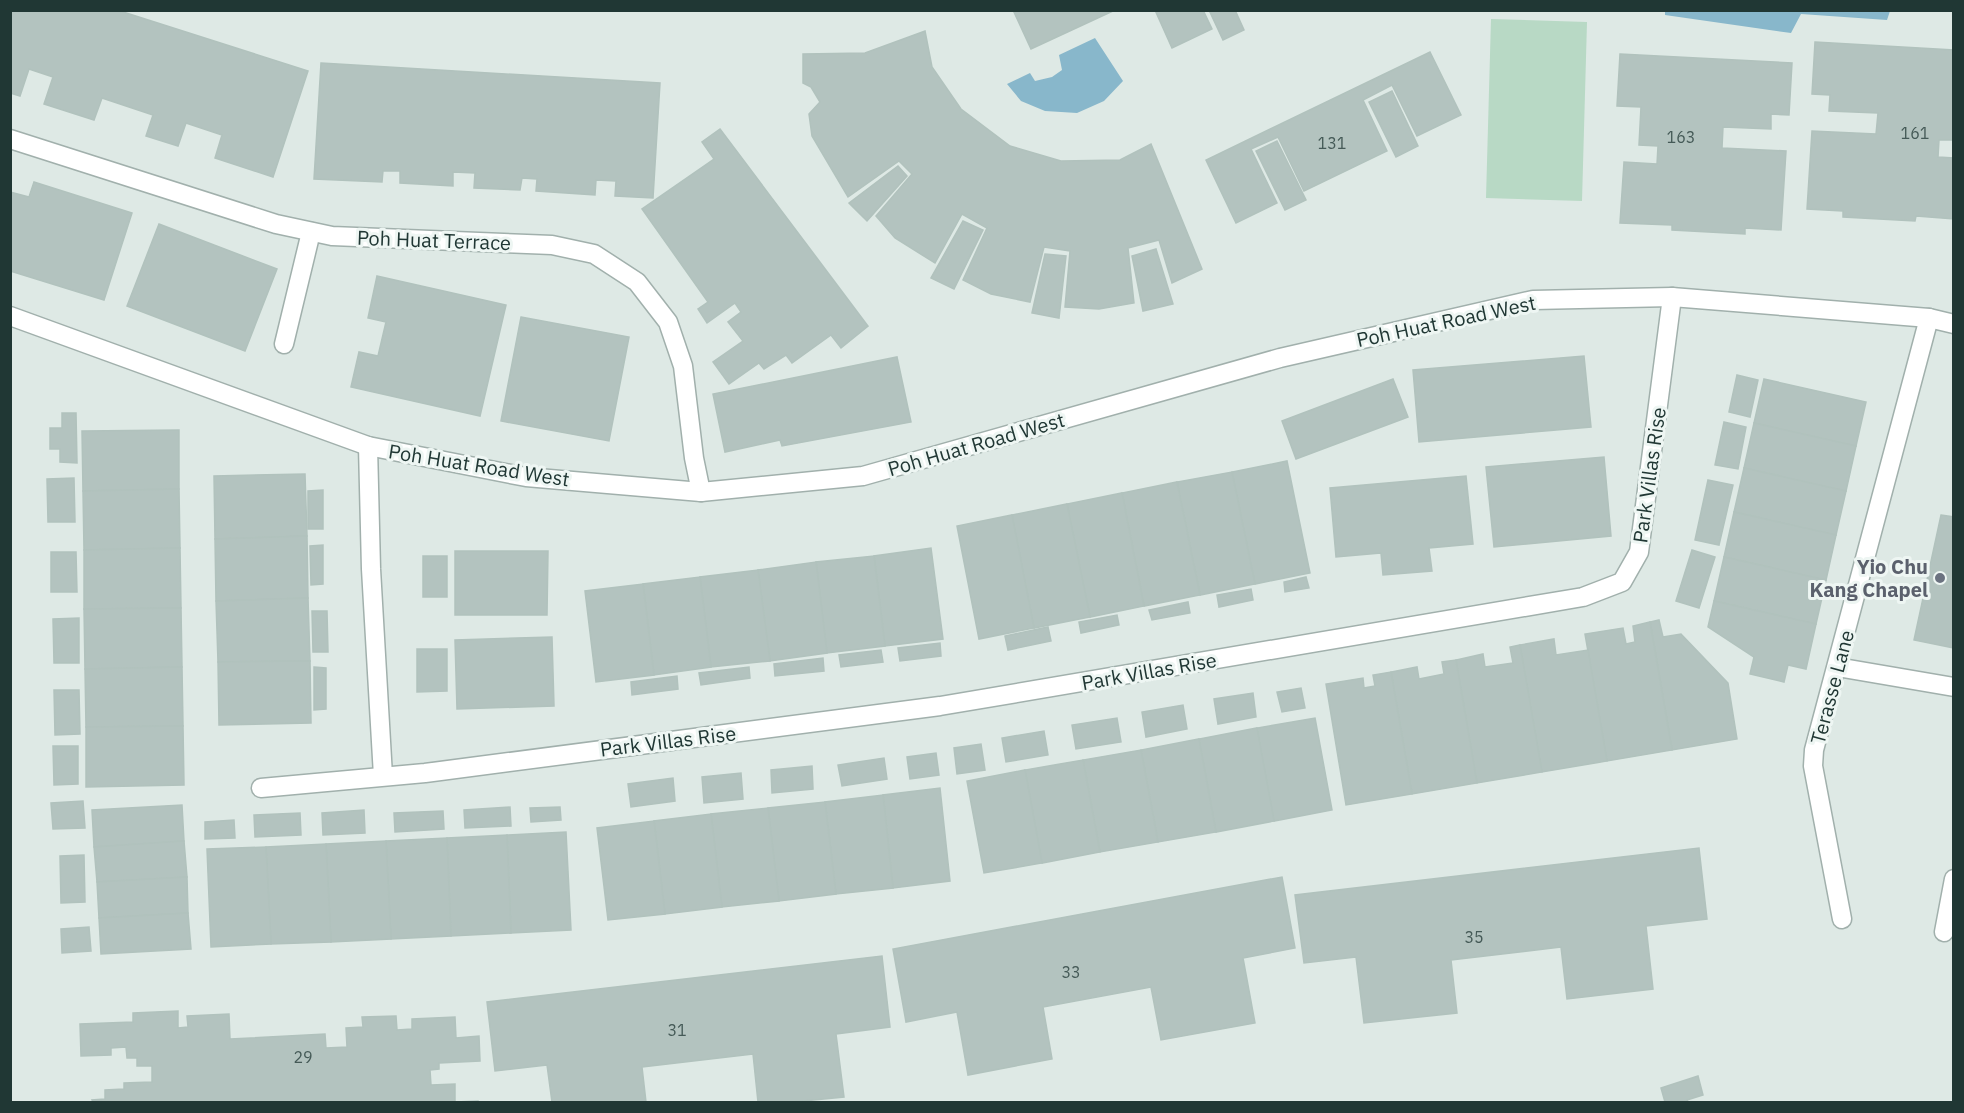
<svg xmlns="http://www.w3.org/2000/svg" width="1964" height="1113" font-family="'IBM Plex Sans',sans-serif">
<style>
.green{fill:#b8d9c5}
.water{fill:#88b7cb}
.building{fill:#b3c3bf;stroke:#b1c2bd;stroke-width:1.5}
.lines{fill:none;stroke-linecap:round;stroke-linejoin:round}
.service-casing{stroke:#a1b0ac;stroke-width:21}
.minor-casing{stroke:#a1b0ac;stroke-width:21}
.service{stroke:#fff;stroke-width:18}
.minor{stroke:#fff;stroke-width:18}
.worship-dot{fill:#6b7280;stroke:#eef6f3;stroke-width:2}
.labels{text-anchor:middle;dominant-baseline:central;stroke-width:6;stroke-linejoin:round;paint-order:stroke}
.number-label{font-size:16px;fill:#455a57}
.street-label{font-size:20px;fill:#203734;stroke:#eef6f3}
.worship-label{font-size:20px;font-weight:bold;fill:#5b616d;stroke:#eef6f3;text-anchor:end}
</style>
<rect width="100%" height="100%" fill="#dee9e5"/>
<!-- green -->
<polygon class="green" points="1491,19 1587,22 1582,201 1486,198"/>
<!-- water -->
<g class="water">
<polygon points="1665,11 1665,10 1890,11 1887,20 1801,14 1791,33 1665,15"/>
<polygon points="1095,38 1123,81 1104,101 1077,113 1045,111 1021,101 1007,84 1030,73 1035,81 1052,77 1062,70 1059,55"/>
</g>
<!-- building -->
<g class="building">
<polygon points="10,10 117,10 308,71 273,177 215,158 222,135 186,123 178,146 146,136 153,115 102,98 94,120 44,104 53,77 29,69 20,96 10,93"/>
<polygon points="1013,10 1115,10 1031,49"/>
<polygon points="1155,10 1203,10 1212,29 1172,48"/>
<polygon points="1209,10 1235,10 1244,30 1223,40"/>
<polygon points="925,31 932,67 961,109 1010,146 1061,161 1120,160 1151,144 1202,269 1172,283 1159,240 1128,248 1134,303 1099,309 1065,307 1070,251 1044,247 1030,302 991,294 963,280 987,228 962,214 935,263 895,238 876,216 912,174 899,161 848,197 812,136 809,114 820,102 811,87 803,83 803,54 865,53"/>
<polygon points="1815,42 1954,50 1954,140 1939,140 1938,157 1954,158 1954,219 1916,216 1915,221 1843,217 1843,211 1807,209 1812,131 1876,134 1878,113 1829,111 1830,95 1812,94"/>
<polygon points="1430,52 1461,115 1417,136 1392,85 1363,100 1387,151 1304,191 1278,137 1251,149 1277,203 1236,223 1206,160"/>
<polygon points="1620,54 1792,63 1789,115 1771,114 1771,129 1723,127 1722,148 1786,151 1781,230 1745,228 1745,234 1672,230 1672,225 1620,223 1624,162 1657,164 1658,146 1639,145 1641,107 1617,106"/>
<polygon points="321,63 660,83 653,198 615,196 616,181 596,180 595,195 536,191 537,179 522,178 520,190 474,188 475,173 453,172 453,186 400,183 400,171 383,171 382,182 314,179"/>
<polygon points="1392,91 1418,146 1396,157 1369,102"/>
<polygon points="720,129 868,326 841,348 831,335 792,363 786,355 764,369 759,363 729,384 713,362 743,341 728,322 741,312 735,303 707,323 698,309 708,302 642,209 714,159 702,142"/>
<polygon points="1277,141 1306,200 1285,210 1256,151"/>
<polygon points="898,166 907,176 867,221 849,203"/>
<polygon points="34,182 132,213 104,300 10,271 10,192 29,197"/>
<polygon points="963,221 983,230 954,289 931,278"/>
<polygon points="159,224 277,269 245,351 127,306"/>
<polygon points="1156,249 1173,304 1143,311 1132,256"/>
<polygon points="1045,254 1066,256 1059,318 1032,313"/>
<polygon points="377,276 506,305 480,416 351,387 359,352 378,356 386,322 368,318"/>
<polygon points="521,317 629,337 609,441 501,421"/>
<polygon points="1584,356 1591,427 1419,442 1413,370"/>
<polygon points="897,357 911,422 782,446 780,440 725,452 713,394"/>
<polygon points="1737,375 1758,380 1750,417 1729,412"/>
<polygon points="1393,379 1408,417 1296,459 1282,421"/>
<polygon points="1764,379 1866,402 1856,446 1754,423"/>
<polygon points="62,413 76,413 77,463 60,462 60,449 50,449 50,428 62,428"/>
<polygon points="1724,422 1746,427 1738,469 1715,465"/>
<polygon points="1754,423 1856,446 1846,491 1744,468"/>
<polygon points="179,430 179,489 83,491 82,431"/>
<polygon points="1604,457 1611,536 1494,547 1486,467"/>
<polygon points="1287,461 1310,573 1255,584 1232,472"/>
<polygon points="1744,468 1846,491 1836,535 1734,512"/>
<polygon points="1232,472 1255,584 1200,595 1177,482"/>
<polygon points="305,474 307,536 215,539 214,476"/>
<polygon points="1466,476 1473,544 1429,548 1432,571 1383,575 1381,553 1336,557 1330,488"/>
<polygon points="74,478 75,522 48,522 47,479"/>
<polygon points="1708,480 1733,485 1719,545 1695,540"/>
<polygon points="1177,482 1200,595 1144,606 1122,493"/>
<polygon points="179,489 180,548 84,550 83,491"/>
<polygon points="323,490 323,529 308,529 308,491"/>
<polygon points="1122,493 1144,606 1090,617 1067,504"/>
<polygon points="1067,504 1090,617 1034,628 1012,515"/>
<polygon points="1734,512 1836,535 1826,580 1724,557"/>
<polygon points="1012,515 1034,628 979,639 957,526"/>
<polygon points="1941,515 1954,517 1954,648 1914,640"/>
<polygon points="307,536 308,598 216,601 215,539"/>
<polygon points="323,545 323,584 311,585 310,546"/>
<polygon points="180,548 181,608 84,609 84,550"/>
<polygon points="931,548 943,639 885,646 874,556"/>
<polygon points="1692,550 1715,557 1699,608 1676,601"/>
<polygon points="455,551 548,551 547,615 455,615"/>
<polygon points="51,552 76,552 77,592 51,592"/>
<rect x="423" y="556" width="24" height="41"/>
<polygon points="874,556 885,646 827,653 816,562"/>
<polygon points="1724,557 1826,580 1816,624 1714,601"/>
<polygon points="816,562 827,653 770,661 758,570"/>
<polygon points="758,570 770,661 711,667 700,577"/>
<polygon points="700,577 711,667 654,675 643,584"/>
<polygon points="1306,577 1309,588 1285,592 1284,582"/>
<polygon points="643,584 654,675 596,682 585,591"/>
<polygon points="1251,589 1253,600 1219,607 1217,595"/>
<polygon points="308,598 310,661 218,662 216,601"/>
<polygon points="1714,601 1816,624 1806,669 1788,665 1784,682 1750,674 1754,657 1708,627"/>
<polygon points="1188,602 1190,613 1152,620 1149,610"/>
<polygon points="181,608 182,667 85,669 84,609"/>
<polygon points="312,611 327,611 328,652 313,652"/>
<polygon points="1117,615 1119,625 1081,633 1079,622"/>
<polygon points="79,618 79,663 54,663 53,619"/>
<polygon points="1659,620 1663,637 1681,634 1728,683 1737,739 1672,750 1650,622"/>
<polygon points="1650,622 1672,750 1607,761 1585,634 1623,628 1626,644 1635,642 1633,626"/>
<polygon points="1048,627 1051,641 1008,650 1005,636"/>
<polygon points="552,637 554,706 457,709 455,640"/>
<polygon points="1554,639 1556,655 1588,650 1607,761 1542,772 1520,645"/>
<polygon points="940,643 941,656 900,661 898,648"/>
<polygon points="1520,645 1542,772 1477,783 1456,660 1483,654 1485,667 1513,663 1510,647"/>
<polygon points="417,649 447,649 447,691 417,692"/>
<polygon points="881,650 883,662 841,667 839,655"/>
<polygon points="823,658 824,671 775,676 774,664"/>
<polygon points="1456,660 1477,783 1412,794 1391,672 1417,667 1419,679 1444,674 1442,662"/>
<polygon points="310,661 311,723 219,725 218,662"/>
<polygon points="182,667 183,726 86,727 85,669"/>
<polygon points="314,667 326,668 326,709 314,710"/>
<polygon points="749,667 750,678 701,685 699,673"/>
<polygon points="1391,672 1412,794 1346,805 1326,684 1363,678 1364,688 1375,686 1373,675"/>
<polygon points="677,676 678,689 632,695 631,682"/>
<polygon points="1301,688 1305,708 1282,712 1277,692"/>
<polygon points="54,690 79,690 80,734 55,735"/>
<polygon points="1253,693 1256,717 1218,724 1214,699"/>
<polygon points="1183,705 1187,729 1146,737 1142,712"/>
<polygon points="1117,718 1121,742 1076,749 1072,725"/>
<polygon points="1315,718 1332,810 1274,821 1257,728"/>
<polygon points="183,726 184,785 86,787 86,727"/>
<polygon points="1257,728 1274,821 1216,832 1199,739"/>
<polygon points="1044,731 1048,755 1006,762 1002,738"/>
<polygon points="1199,739 1216,832 1158,842 1141,750"/>
<polygon points="981,744 985,770 957,774 954,748"/>
<polygon points="53,746 78,746 78,784 54,785"/>
<polygon points="1141,750 1158,842 1100,852 1083,760"/>
<polygon points="936,753 939,775 910,779 907,757"/>
<polygon points="884,758 887,779 842,786 838,765"/>
<polygon points="1083,760 1100,852 1042,863 1025,770"/>
<polygon points="812,766 813,789 772,793 771,770"/>
<polygon points="1025,770 1042,863 984,873 967,781"/>
<polygon points="741,773 743,799 704,803 702,777"/>
<polygon points="673,778 675,801 631,807 628,784"/>
<polygon points="940,788 950,881 893,888 883,795"/>
<polygon points="883,795 893,888 836,894 825,802"/>
<polygon points="83,801 85,828 53,829 51,803"/>
<polygon points="825,802 836,894 779,901 768,808"/>
<polygon points="182,805 184,841 94,847 92,810"/>
<polygon points="510,807 511,826 465,828 464,810"/>
<polygon points="560,807 561,820 531,822 530,808"/>
<polygon points="768,808 779,901 722,907 711,814"/>
<polygon points="364,810 365,833 323,835 322,813"/>
<polygon points="443,811 444,829 395,832 394,813"/>
<polygon points="300,813 301,835 255,837 254,815"/>
<polygon points="711,814 722,907 665,914 654,821"/>
<polygon points="234,820 235,838 205,839 205,822"/>
<polygon points="654,821 665,914 608,920 597,828"/>
<polygon points="566,832 571,930 511,933 507,835"/>
<polygon points="507,835 511,933 451,936 447,838"/>
<polygon points="447,838 451,936 391,939 386,841"/>
<polygon points="184,841 187,877 97,882 94,847"/>
<polygon points="386,841 391,939 331,942 326,844"/>
<polygon points="326,844 331,942 271,944 266,847"/>
<polygon points="266,847 271,944 211,947 207,849"/>
<polygon points="1699,848 1707,919 1646,926 1653,989 1567,999 1561,947 1451,960 1457,1013 1364,1023 1356,957 1304,963 1295,895"/>
<polygon points="84,855 85,902 61,903 60,856"/>
<polygon points="187,877 188,913 99,918 97,882"/>
<polygon points="1282,877 1295,948 1243,958 1255,1023 1161,1040 1151,987 1043,1007 1052,1059 968,1075 957,1012 906,1022 893,949"/>
<polygon points="188,913 191,949 101,954 99,918"/>
<polygon points="89,927 91,951 62,953 61,929"/>
<polygon points="882,956 890,1027 836,1034 844,1097 793,1102 758,1102 753,1054 642,1067 646,1102 552,1102 547,1065 495,1071 487,1002"/>
<polygon points="178,1011 178,1028 188,1027 187,1016 229,1014 230,1039 325,1034 326,1048 347,1047 346,1028 363,1027 362,1017 396,1016 397,1030 412,1029 412,1019 455,1017 456,1038 479,1036 480,1061 439,1063 439,1069 430,1070 431,1085 455,1084 455,1102 478,1101 478,1102 93,1102 92,1100 105,1099 105,1090 124,1089 124,1083 152,1082 152,1066 137,1066 137,1058 127,1058 126,1047 111,1048 111,1055 81,1056 80,1024 133,1022 133,1013"/>
<polygon points="1698,1076 1703,1095 1687,1100 1688,1102 1663,1102 1665,1102 1661,1088"/>
</g>
<g class="lines">
<!-- service casing -->
<g class="service-casing">
<g id="service">
<polyline points="1837,667 1954,687"/>
<polyline points="1944,932 1954,879"/>
</g>
</g>
<!-- minor casing -->
<g class="minor-casing">
<g id="minor">
<polyline points="10,139 276,224 332,236 552,245 594,254 637,282 668,322 683,366 694,458 701,492"/>
<polyline points="10,316 368,446 526,477 701,492 863,476 1280,358 1533,300 1672,297 1929,318 1954,324"/>
<polyline points="284,344 311,232"/>
<polyline points="368,446 371,569 383,776"/>
<polyline points="261,788 425,773 940,706 1583,597 1622,582 1639,552 1672,297"/>
<polyline points="1842,919 1813,766 1814,750 1929,318"/>
</g>
</g>
<!-- service -->
<use href="#service" class="service"/>
<!-- minor -->
<use href="#minor" class="minor"/>
</g>
<!-- markers -->
<circle class="worship-dot" cx="1940" cy="578" r="6"/>
<g class="labels">
<!-- number labels -->
<g class="number-label">
<text x="1915" y="133">161</text>
<text x="1681" y="137">163</text>
<text x="1332" y="143">131</text>
<text x="1474" y="937">35</text>
<text x="1071" y="972">33</text>
<text x="677" y="1030">31</text>
<text x="303" y="1057">29</text>
</g>
<!-- street labels -->
<g class="street-label">
<text transform="translate(434 240) rotate(2)">Poh Huat Terrace</text>
<text transform="translate(1446 321) rotate(-12)">Poh Huat Road West</text>
<text transform="translate(976 444) rotate(-16)">Poh Huat Road West</text>
<text transform="translate(479 465) rotate(9)">Poh Huat Road West</text>
<text transform="translate(1649 475) rotate(-82)">Park Villas Rise</text>
<text transform="translate(1149 671) rotate(-10)">Park Villas Rise</text>
<text transform="translate(1832 687) rotate(-75)">Terasse Lane</text>
<text transform="translate(668 741) rotate(-7)">Park Villas Rise</text>
</g>
<!-- worship labels -->
<g class="worship-label">
<text x="1928" y="566">Yio Chu<tspan x="1928" dy="23">Kang Chapel</tspan></text>
</g>
</g>
<!-- border -->
<rect width="1964" height="1113" fill="none" stroke="#203734" stroke-width="24"/>
</svg>
